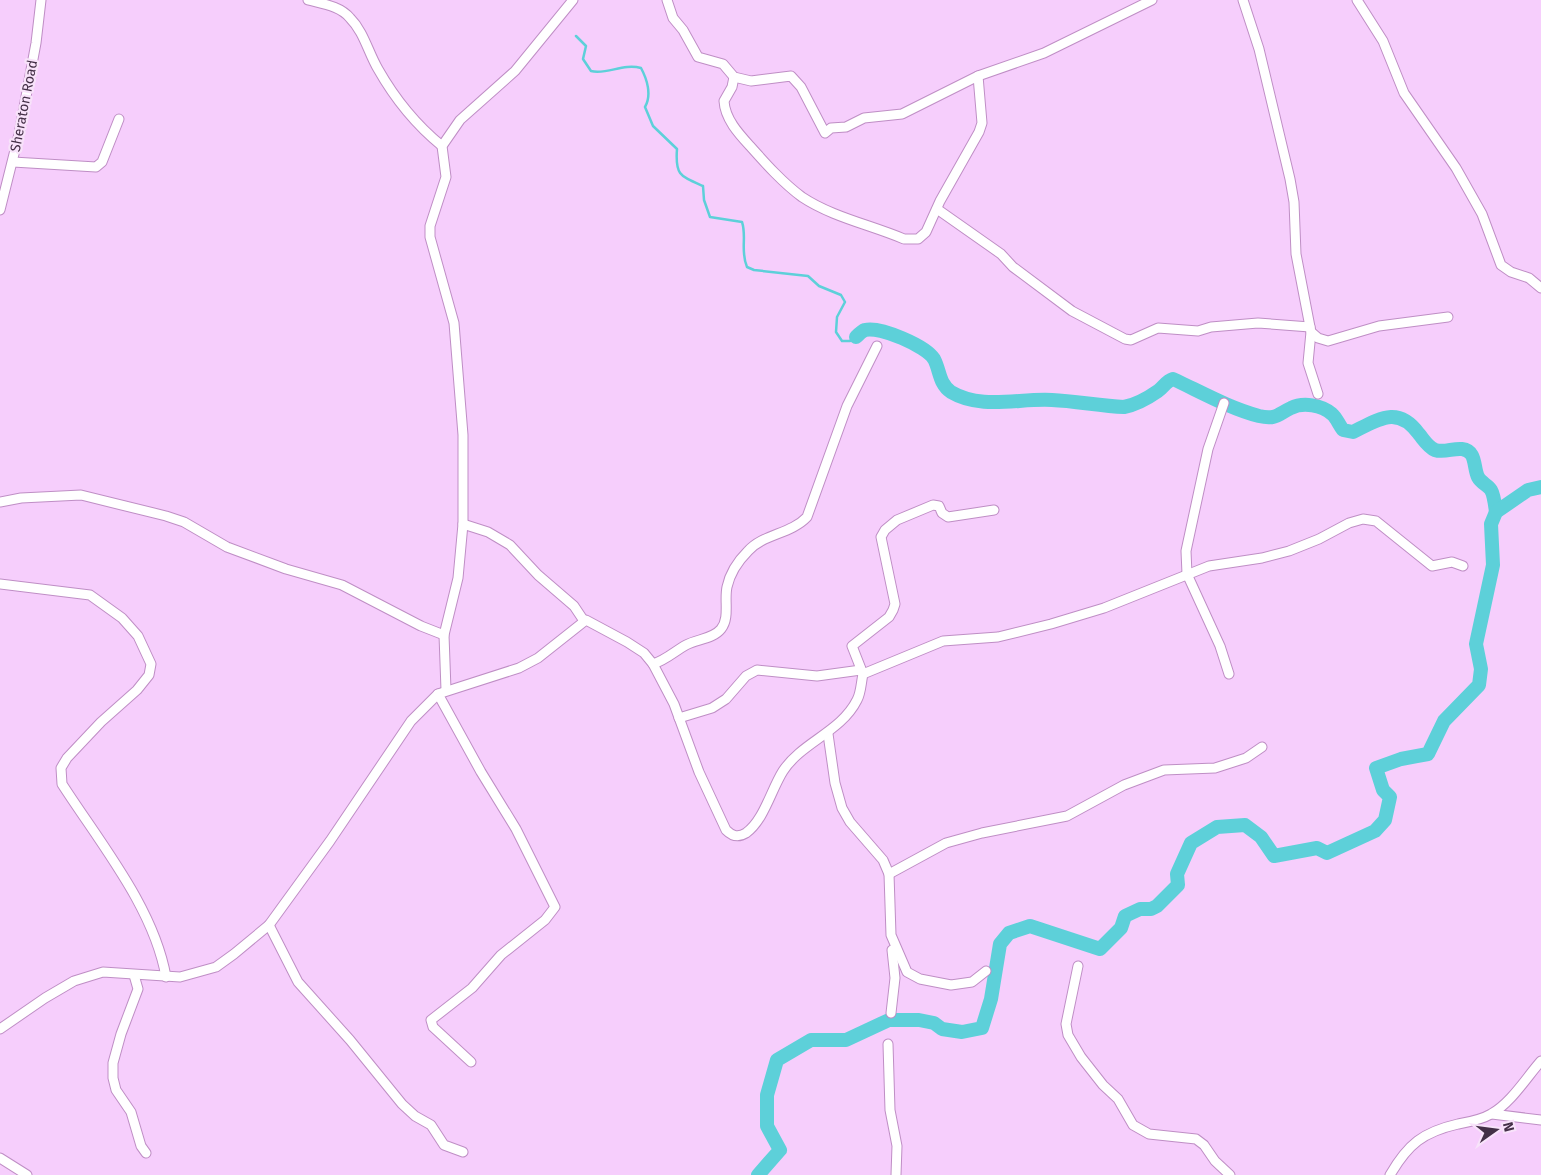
<svg xmlns="http://www.w3.org/2000/svg" width="1541" height="1175" font-family="'Fira Sans',sans-serif">
<style>
.lines{fill:none;stroke-linecap:round;stroke-linejoin:round}
.stream{stroke:#5dd0d9;stroke-width:2.5}
.river{stroke:#5dd0d9;stroke-width:14}
.street-casing{stroke:#bf8ec5;stroke-width:11}
.street{stroke:#fff;stroke-width:9}
.labels{text-anchor:middle;dominant-baseline:central;stroke-width:4.5;stroke-linejoin:round;paint-order:stroke}
.street-label{font-size:14px;fill:#432f46;stroke:#f8e3fa}
</style>
<rect width="100%" height="100%" fill="#f6cefc"/>
<g class="lines">
<!-- stream -->
<path class="stream" d="M576,36l10,10 -3,13 8,12c16,4 32,-8 50,-3 6,11 11,27 4,39l8,19 24,23c-2,26 3,27 26,37l1,14 6,17 32,5c5,15 -2,29 5,45l7,3 54,6 11,10 22,9 4,7 -8,15 -1,15 6,9h8l6,-4"/>
<!-- river -->
<g class="river">
<path d="M856,337c2,-2 6,-6 9,-7 15,-4 61,16 69,29 6,11 5,25 17,33 30,18 68,6 101,8 24,1 48,6 72,7 11,-2 24,-9 34,-16 6,-4 8,-10 15,-12 28,13 56,29 86,37 17,4 19,-2 32,-8 12,-6 31,-3 41,6 4,3 7,11 11,16l10,2c26,-13 45,-27 66,2 5,6 9,13 16,16 9,3 18,-2 27,-1 15,2 11,18 16,28 3,6 10,8 13,13 3,5 4,15 5,22"/>
<polyline points="758,1175 780,1150 767,1126 767,1095 777,1060 811,1040 846,1040 889,1020 919,1020 934,1023 942,1029 962,1032 982,1028 991,999 1000,944 1009,933 1030,926 1100,949 1121,928 1125,916 1140,909 1151,909 1157,906 1178,885 1177,874 1191,843 1217,827 1245,825 1261,837 1274,856 1317,848 1327,853 1375,831 1385,820 1390,797 1383,790 1376,768 1401,759 1428,754 1444,721 1479,685 1481,669 1476,644 1493,565 1491,524 1496,512 1528,490 1541,487"/>
</g>
<!-- street casing -->
<g class="street-casing">
<g id="street">
<path d="M308,0c15,4 32,6 42,18 14,14 18,34 28,51 17,30 37,55 64,77"/>
<polyline points="667,0 673,18 683,30 698,57 723,64 734,77 751,81 791,76 801,87 825,133 831,128 846,127 864,118 902,114 978,76 1044,53 1152,0"/>
<polyline points="1243,0 1259,49 1290,179 1294,202 1296,254 1311,332 1308,363 1318,394"/>
<polyline points="1357,0 1383,41 1404,93 1456,168 1482,214 1501,265 1511,272 1529,278 1541,288"/>
<path d="M734,77l-2,10 -8,14c1,18 15,33 26,45 16,18 33,37 52,51 30,20 69,28 102,42h14l8,-7 14,-31 39,-69 3,-9 -4,-47"/>
<polyline points="13,162 96,167 102,162 119,119"/>
<polyline points="937,209 1001,254 1013,267 1072,311 1125,339 1131,340 1158,328 1198,331 1211,327 1258,323 1310,327"/>
<polyline points="0,210 19,134 36,43 41,0"/>
<polyline points="1311,332 1318,338 1328,341 1379,326 1448,317"/>
<polyline points="1224,403 1208,449 1186,551 1187,574 1220,646 1229,674"/>
<polyline points="0,502 21,498 81,495 166,516 184,522 227,547 286,569 342,585 421,626 444,635"/>
<polyline points="463,524 488,532 510,545 538,575 574,606 584,621"/>
<path d="M0,584l90,11 32,23 16,18 13,28 -2,11 -12,15 -36,32 -34,36 -6,10 1,16c38,59 92,124 104,193"/>
<path d="M653,664c13,-4 22,-13 33,-19 11,-6 27,-6 35,-16 9,-11 3,-29 6,-42 3,-14 11,-26 21,-36 15,-17 43,-17 59,-34l40,-111 30,-60"/>
<polyline points="863,674 852,646 889,617 893,610 895,604 881,537 885,530 897,520 933,505 939,506 942,513 948,517 994,510"/>
<polyline points="446,690 444,635 458,578 463,524 463,435 454,323 430,237 430,226 446,177 442,146 460,120 515,71 573,0"/>
<polyline points="438,694 481,772 516,829 555,907 545,920 501,955 472,988 431,1020 433,1027 471,1062"/>
<polyline points="679,718 712,708 726,699 746,676 757,670 817,676 861,670"/>
<polyline points="828,734 835,783 842,808 850,822 883,860 889,874 891,935 907,972 920,979 951,985 972,982 986,971"/>
<polyline points="889,874 946,843 982,833 1067,816 1124,785 1164,770 1215,768 1246,758 1262,747"/>
<polyline points="269,925 298,982 350,1040 402,1104 415,1116 431,1125 444,1145 463,1152"/>
<polyline points="1078,966 1066,1024 1068,1035 1081,1057 1103,1085 1118,1099 1133,1125 1149,1134 1196,1139 1204,1145 1215,1161 1230,1175"/>
<polyline points="134,975 138,989 121,1034 113,1063 113,1078 116,1090 131,1112 141,1146 146,1153"/>
<polyline points="891,1013 895,978 892,950"/>
<path d="M0,1029l45,-31 29,-17 29,-9 77,5 36,-10 18,-13 35,-29 61,-84 81,-120 27,-27 81,-26 19,-10 48,-38 41,22 17,11 9,11 21,40 25,68 27,58c6,6 12,8 20,3 18,-13 25,-43 37,-62 19,-29 58,-39 74,-71 4,-7 4,-17 6,-26l80,-33 55,-4 53,-13 53,-16 105,-42 53,-8 27,-7 30,-12 30,-16 14,-4 13,2 56,45 20,-4 11,4"/>
<polyline points="888,1044 890,1110 897,1146 896,1175"/>
<polyline points="1492,1114 1541,1120"/>
<polyline points="0,1158 27,1175"/>
<path d="M1390,1175c18,-31 33,-43 68,-51 11,-2 23,-4 33,-10 20,-11 35,-36 50,-53"/>
</g>
</g>
<!-- street -->
<use href="#street" class="street"/>
</g>
<g class="labels">
<!-- street labels -->
<g class="street-label">
<text transform="translate(24 106) rotate(-79)">Sheraton Road</text>
</g>
</g>
<!-- north arrow -->
<g transform="translate(1496 1130) rotate(76)" stroke="#f8e3fa" stroke-width="4" paint-order="stroke">
<path d="M0-4L9 19L0 12L-9 19Z" fill="#432f46"/>
<text y="-8" font-size="14" font-weight="bold" text-anchor="middle" fill="#432f46">N</text>
</g>
</svg>
